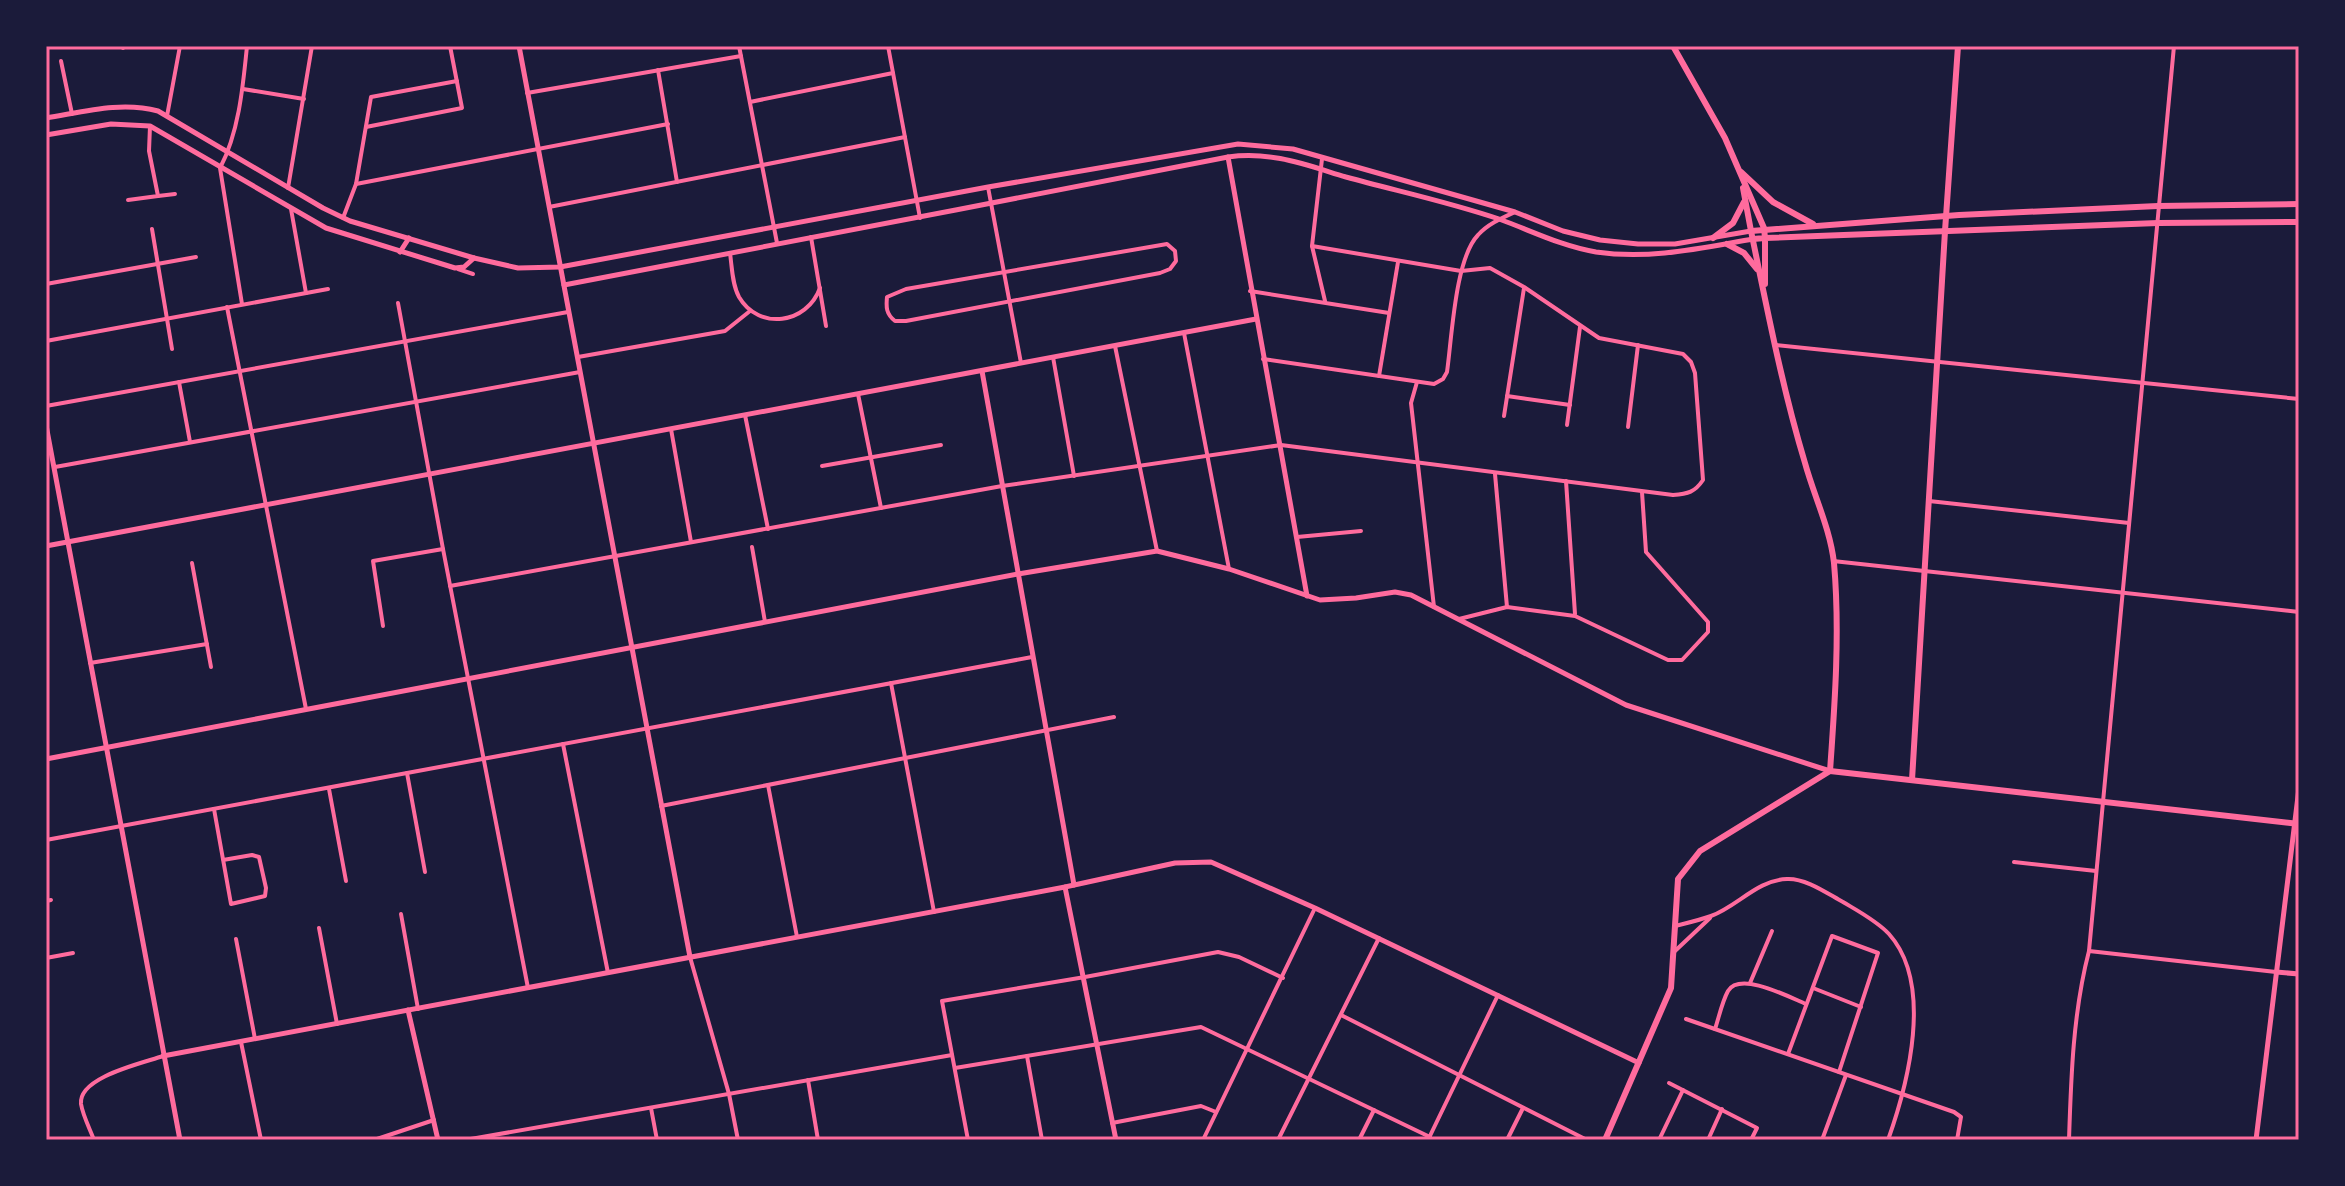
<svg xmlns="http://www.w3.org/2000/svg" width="2345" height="1186" font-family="'Libre Baskerville',serif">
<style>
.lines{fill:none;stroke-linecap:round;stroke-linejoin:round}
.minor{stroke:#ff6b9d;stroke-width:4}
.tertiary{stroke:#ff6b9d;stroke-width:5}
.secondary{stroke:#ff6b9d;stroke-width:6}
.primary{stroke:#ff6b9d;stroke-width:6}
.neatline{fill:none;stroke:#ff6b9d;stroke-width:3}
</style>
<rect width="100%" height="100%" fill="#1b1b3a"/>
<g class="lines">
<!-- minor -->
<g class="minor">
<polyline points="123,46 123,48"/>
<polyline points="739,46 777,243"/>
<polyline points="888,46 920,218"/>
<polyline points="61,61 72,114"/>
<polyline points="658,70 677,182"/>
<polyline points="243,89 304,99"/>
<polyline points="527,93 741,56"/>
<polyline points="750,102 893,73"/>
<polyline points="167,116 180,46"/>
<polyline points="366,127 462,108 450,46"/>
<polyline points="1322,159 1312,246 1325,301"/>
<polyline points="356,184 668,124"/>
<polyline points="988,187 1021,363"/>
<polyline points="288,188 312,46"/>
<polyline points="158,196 175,194"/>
<polyline points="128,200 158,196 149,151 150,126"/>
<polyline points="549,207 905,137"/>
<polyline points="291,209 306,293"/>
<polyline points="343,218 356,184 371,97 457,81"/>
<polyline points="152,229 172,349"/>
<polyline points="811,237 826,326"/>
<path d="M1167,244l8,7 1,10 -6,8 -10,4 -254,48h-11c-9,-7 -9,-14 -8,-24l19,-8z"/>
<path d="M730,253c2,14 2,31 9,44 20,34 68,27 81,-9"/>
<polyline points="458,269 473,274"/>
<polyline points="46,284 196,257"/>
<polyline points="1250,291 1389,313"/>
<polyline points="398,303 443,549 528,988"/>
<path d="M242,304l-22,-136c19,-36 23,-82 27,-122"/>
<polyline points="227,307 306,709"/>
<polyline points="1184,333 1229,569"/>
<polyline points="46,341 328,289"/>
<polyline points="1776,345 2299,399"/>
<polyline points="1115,346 1157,551"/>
<polyline points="578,357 725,331 750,311"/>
<polyline points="1053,357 1074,476"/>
<path d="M1263,359l171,25 9,-5 4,-7c5,-35 8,-113 31,-137 10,-11 24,-17 37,-23"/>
<polyline points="1379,376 1398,262"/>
<polyline points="179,382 190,442"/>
<polyline points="1417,382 1411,403 1434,607"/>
<polyline points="858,394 881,508"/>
<polyline points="1507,396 1570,405"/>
<polyline points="46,406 568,312"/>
<polyline points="745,415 768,529"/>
<polyline points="1504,416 1524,288"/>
<polyline points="1567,425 1580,327"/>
<polyline points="1628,427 1638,345"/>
<polyline points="671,429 691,542"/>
<polyline points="822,466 941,445"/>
<polyline points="55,467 580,372"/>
<polyline points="1495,474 1507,607"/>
<polyline points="1566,481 1575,614"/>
<polyline points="1929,501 2129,523"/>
<polyline points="1297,537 1361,531"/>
<polyline points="752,547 765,622"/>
<polyline points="1833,561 2299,612"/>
<polyline points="192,563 211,667"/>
<path d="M450,586l552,-100 279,-41 392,50c15,-1 22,-3 30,-15l-8,-107 -4,-11 -8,-8 -84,-16 -75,-51 -34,-19 -29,3 -149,-25"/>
<polyline points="1459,619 1507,607 1575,616 1668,660 1682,660 1708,632 1708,622 1646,552 1642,492"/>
<polyline points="383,626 373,561 443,549"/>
<polyline points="90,663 207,644"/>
<polyline points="891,683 934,912"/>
<polyline points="563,744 608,973"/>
<polyline points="407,773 425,872"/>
<polyline points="768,785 797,937"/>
<polyline points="329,789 346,881"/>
<polyline points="661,806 1114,717"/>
<polyline points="214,809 231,904 265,896 266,888 259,857 252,855 223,860"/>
<polyline points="46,840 1032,657"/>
<polyline points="2014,862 2096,871"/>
<polyline points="46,901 51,900"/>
<polyline points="401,914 418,1009"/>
<path d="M1675,926c12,-3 25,-6 36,-10 27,-10 46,-36 76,-37 19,-1 41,15 56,23 15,9 34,19 46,32 45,50 19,150 -1,206"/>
<polyline points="319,928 337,1024"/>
<polyline points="236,939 255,1039"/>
<polyline points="1675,951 1710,918"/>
<polyline points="2089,951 2276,972"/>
<polyline points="690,957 729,1094 738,1140"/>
<polyline points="46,958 73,953"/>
<polyline points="1750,983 1772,931"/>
<polyline points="1813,988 1861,1007"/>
<polyline points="1341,1015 1587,1140"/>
<polyline points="1686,1019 1954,1112 1961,1117 1957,1140"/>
<path d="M1715,1029c4,-12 7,-27 13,-38 12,-20 61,6 78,13"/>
<polyline points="241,1042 261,1140"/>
<polyline points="1788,1054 1832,936 1878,953 1839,1072"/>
<polyline points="1027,1056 1042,1140"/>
<polyline points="955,1068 1201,1027 1430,1137"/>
<polyline points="808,1080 818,1140"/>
<polyline points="1669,1083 1757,1128 1751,1140"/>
<polyline points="651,1108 657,1140"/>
<polyline points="1112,1123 1201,1106 1216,1112"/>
<path d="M94,1140c-4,-11 -11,-24 -13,-36 -3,-27 62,-41 82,-48"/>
<polyline points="374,1140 434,1120"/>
<polyline points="465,1140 952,1055"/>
<polyline points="968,1140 942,1001 1085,977 1218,952 1239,957 1283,978"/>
<polyline points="1203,1140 1315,908"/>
<polyline points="1278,1140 1379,938"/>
<polyline points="1359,1140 1374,1110"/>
<polyline points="1428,1140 1498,995"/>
<polyline points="1507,1140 1523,1108"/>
<polyline points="1659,1140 1683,1090"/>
<polyline points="1708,1140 1722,1109"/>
<polyline points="1822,1140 1846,1075"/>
<path d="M2069,1140c2,-62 4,-128 20,-189l85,-905"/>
</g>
<!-- tertiary -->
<g class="tertiary">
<polyline points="519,46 690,957"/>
<path d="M46,118c37,-6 75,-17 112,-7l165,97 27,13 124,37 44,10 42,-1 428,-80 250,-43 55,5 222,63 48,19 37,9 38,4h37l76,-13"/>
<polyline points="46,135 111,124 150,126 326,228 455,268 464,267 474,258"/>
<polyline points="1228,157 1307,596"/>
<polyline points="400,252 409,238"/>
<path d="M564,285c221,-43 443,-84 664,-128 44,-6 78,8 118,20 51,14 103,25 153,42 33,12 62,27 97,33 54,8 105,-4 157,-13"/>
<polyline points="982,371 1074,885"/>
<polyline points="46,425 180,1140"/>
<polyline points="46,546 1256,319"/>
<polyline points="46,759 1018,574 1157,551 1229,569 1320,600 1356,598 1395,592 1411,595 1626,705 1830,771"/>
<polyline points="1065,887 1116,1140"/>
<polyline points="2276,972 2299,974"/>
<polyline points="408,1010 438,1140"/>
<polyline points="163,1056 1065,887 1175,863 1211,862 1315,908 1639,1063"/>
<polyline points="2256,1140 2299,788"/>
</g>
<!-- secondary -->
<g class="secondary">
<polyline points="1673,46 1725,138 1764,228 1765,238 1753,239"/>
<polyline points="1743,188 1751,231"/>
<polyline points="1713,238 1733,223 1744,202"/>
<polyline points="1830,771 2299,824"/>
<polyline points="1912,780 1945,231"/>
</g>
<!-- primary -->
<g class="primary">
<polyline points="1741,172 1773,202 1813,224"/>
<polyline points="1945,231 1958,46"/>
<polyline points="1727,244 1744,253 1757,269"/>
<polyline points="1765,284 1765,238 2158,223 2299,222"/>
<path d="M1605,1140l66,-152 7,-109 22,-28 130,-80c5,-69 10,-140 4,-208 -4,-35 -20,-67 -29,-100 -23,-76 -38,-155 -54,-232l208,-16 199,-9 141,-2"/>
</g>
</g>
<!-- border -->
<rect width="2345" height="1186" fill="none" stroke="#1b1b3a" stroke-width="96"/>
<rect x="48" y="48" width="2249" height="1090" class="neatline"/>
</svg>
